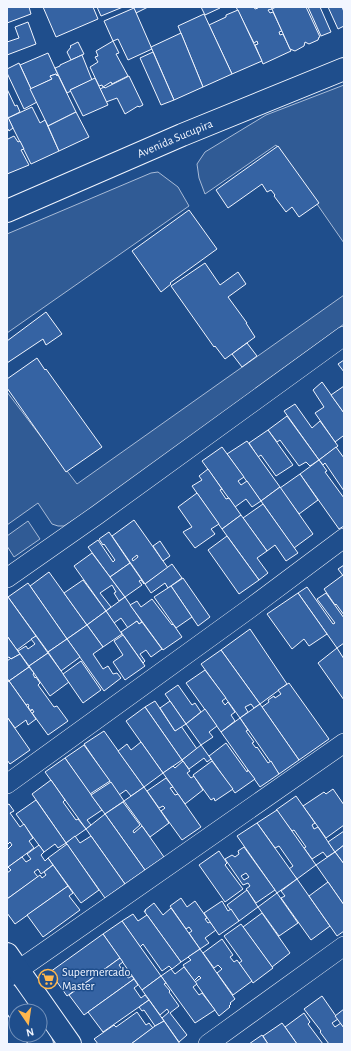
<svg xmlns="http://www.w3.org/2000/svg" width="351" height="1051" font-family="'Alegreya Sans',sans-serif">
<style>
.built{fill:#305b95;stroke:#a8bbd7}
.building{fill:#3563a3;stroke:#f2f6ff;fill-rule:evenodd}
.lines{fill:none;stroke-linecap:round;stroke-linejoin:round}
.minor-casing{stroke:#f2f6ff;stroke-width:20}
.tertiary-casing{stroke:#f2f6ff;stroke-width:24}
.minor{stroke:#1f4e8c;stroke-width:19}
.tertiary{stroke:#1f4e8c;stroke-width:22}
.labels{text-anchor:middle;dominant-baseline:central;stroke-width:3;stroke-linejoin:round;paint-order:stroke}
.street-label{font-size:12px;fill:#f2f6ff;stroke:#1f4e8c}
.poi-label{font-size:12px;fill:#f2f6ff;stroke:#1f4e8c;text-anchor:start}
</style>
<rect width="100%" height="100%" fill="#1f4e8c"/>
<!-- built -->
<g class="built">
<polygon points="344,85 344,243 276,145 205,194 199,178 197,164 205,152 266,115"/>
<polygon points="158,172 178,187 189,206 7,333 7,234 151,173"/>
<polygon points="344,295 344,324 94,507 64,526 58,526 52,524 38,503 7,525 7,392 77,484"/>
<polygon points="28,521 40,539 14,557 7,546 7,536"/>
</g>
<!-- building -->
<g class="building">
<polygon points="7,7 29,7 31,14 7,23"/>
<polygon points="43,7 93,7 98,19 56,37"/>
<polygon points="97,7 123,7 101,16"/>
<polygon points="133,7 148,7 136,13"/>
<polygon points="201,7 219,7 220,8 205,15"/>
<polygon points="236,7 254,7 255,9 258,8 258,7 271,7 272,9 268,10 270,13 273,12 282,31 279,32 280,35 283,34 291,51 263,64 255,45 258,44 257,41 254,43"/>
<polygon points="276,7 306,7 320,37 319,37 318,40 309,44 305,42 304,46 295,51 290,49 272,9"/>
<polygon points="308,7 320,7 331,32 321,36"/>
<polygon points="328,7 342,7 344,12 344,26 338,29"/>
<polygon points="134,8 152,49 128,60 118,39 113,41 104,21"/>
<polygon points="238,10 262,61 232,74 209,25 226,17 226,15"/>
<polygon points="204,14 232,74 203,87 178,26"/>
<polygon points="28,22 36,44 7,55 7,42 19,38 15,27"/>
<polygon points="181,33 203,87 174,100 151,47"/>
<polygon points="113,41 119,53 116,54 128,76 112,84 111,82 103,87 102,85 99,86 90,67 98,62 95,57 98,56 96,51"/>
<polygon points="78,42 84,54 71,60 67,52 71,47 70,46"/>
<polygon points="153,52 174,100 161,105 140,58"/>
<polygon points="48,53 58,75 57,76 56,74 50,76 52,79 31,89 20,65"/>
<polygon points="82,55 92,80 70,90 71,91 67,93 55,68 60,66 60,65"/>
<polygon points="19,63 37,102 24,109 7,73 7,69"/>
<polygon points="56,74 57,76 58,75 76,112 48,126 30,89 52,79 50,76"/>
<polygon points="129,76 143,105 139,107 138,106 125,114 117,98 106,102 100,89 104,87 105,88"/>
<polygon points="95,78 108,105 83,116 70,90"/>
<polygon points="7,89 15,106 17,105 20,112 8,118 7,115"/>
<polygon points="32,107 40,123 45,120 59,151 31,164 8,118"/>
<polygon points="76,112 89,137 59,151 48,126"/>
<polygon points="7,115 13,128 9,131 8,129 7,129"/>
<polygon points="14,136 18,142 20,141 24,149 21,150 29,165 7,174 7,138 8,139"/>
<polygon points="278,146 319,203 299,217 292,207 286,212 274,196 275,195 271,190 267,192 262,184 228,208 216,190"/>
<polygon points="189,210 217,249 170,283 171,284 161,292 132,251"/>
<polygon points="205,263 220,285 238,272 246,284 228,297 247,323 246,323 255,337 225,359 215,346 214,347 171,286"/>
<polygon points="46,312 62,334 46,345 43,339 7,363 7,341"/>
<polygon points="247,343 257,356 242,367 232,354"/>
<polygon points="37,358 45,370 46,369 102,447 66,472 7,388 7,379"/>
<polygon points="344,360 344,372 338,364"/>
<polygon points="322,382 344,413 344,437 343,436 335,442 315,413 324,407 313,390"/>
<polygon points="344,386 344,413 331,395"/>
<polygon points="295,404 312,428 320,421 338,446 319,460 284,411"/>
<polygon points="287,416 319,460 310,466 306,462 299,466 280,440 277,442 268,430"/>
<polygon points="268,430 293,465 276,476 261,455 258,457 249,443"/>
<polygon points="247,441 280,487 261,501 227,454"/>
<polygon points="222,447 244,477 238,481 241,485 247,481 261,501 252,507 246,499 235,507 202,461"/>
<polygon points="336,447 344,458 344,491 325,463 323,465 319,460"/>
<polygon points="319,460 327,471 325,472 344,498 344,526 339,529 300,474"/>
<polygon points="208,469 222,489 220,490 226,499 229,498 241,515 222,529 192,486 202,480 199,476"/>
<polygon points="300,474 318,500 299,514 280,488"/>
<polygon points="280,487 313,534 294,548 261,501"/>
<polygon points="197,493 219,524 211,529 215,534 195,548 183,532 192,527 178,507"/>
<polygon points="263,504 298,553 286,561 275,545 267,551 243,518"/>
<polygon points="241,515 267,551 257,558 268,573 259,580 222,529"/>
<path d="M134,520l34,48 -23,16 -33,-48zM137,555l1,2 -5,4 -1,-2z"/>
<polygon points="109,532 130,563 110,577 88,547 98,540 113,562 115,560 104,544 103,545 99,539"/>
<polygon points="227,536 259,580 239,594 208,550"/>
<polygon points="160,541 170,556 163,561 153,546"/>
<polygon points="92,553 125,597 119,601 114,593 116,592 112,585 100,593 111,607 106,611 74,566"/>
<polygon points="130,563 144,583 144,584 141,580 139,581 142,585 125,597 110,577"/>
<polygon points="172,564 182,578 168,588 165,583 151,593 145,584"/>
<polygon points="344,565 344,577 338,569"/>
<polygon points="49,572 87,625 67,639 30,586"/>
<polygon points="343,575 344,577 344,615 336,604 335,605 324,589"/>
<polygon points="183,578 210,617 198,626 171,586"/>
<polygon points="83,580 106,611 87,625 64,593"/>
<polygon points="28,583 67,639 48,652 8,597"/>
<polygon points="171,586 192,617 176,628 154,597"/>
<polygon points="307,587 333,624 335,623 317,599 326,593 344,618 344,643 337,648 298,593"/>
<polygon points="298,593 327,634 309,646 304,639 292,649 267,614"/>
<polygon points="8,597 36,636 17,650 7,636 7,598"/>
<polygon points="125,597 142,622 139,624 137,621 128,628 121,618 114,623 106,611"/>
<polygon points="152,599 172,625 173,624 182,637 163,650 130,605 137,601 141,607"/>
<polygon points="106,611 122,634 103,647 87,625"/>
<polygon points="137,621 139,624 142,622 162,649 151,657 146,650 140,654 145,661 143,663 121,632"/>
<polygon points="87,625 103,647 93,654 103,669 108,666 113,674 117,673 121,678 104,691 67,639"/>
<polygon points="250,629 287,684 260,704 221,650"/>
<polygon points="123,635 145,666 125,680 113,662 123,655 114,641"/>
<polygon points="7,636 20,654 11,659 9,657 7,658"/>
<polygon points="36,636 48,653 29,666 18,651 26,646 28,649 35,644 31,639"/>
<polygon points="67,639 80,657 61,671 48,652"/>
<polygon points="337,648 344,659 344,700 318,663"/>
<polygon points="221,650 260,704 254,708 251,704 245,707 248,712 240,718 201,664"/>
<polygon points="48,653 69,682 50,696 29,666"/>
<polygon points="20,654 29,667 9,681 7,678 7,661 11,658 11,659"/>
<polygon points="81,661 101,690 83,703 63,674"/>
<polygon points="29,667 34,673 33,674 35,678 36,677 40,683 38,685 54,707 57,706 68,721 48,735 32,713 34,712 32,709 31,711 28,707 29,706 28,704 26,705 9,681"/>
<polygon points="205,670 226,698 222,701 225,705 228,702 235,712 231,715 235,721 221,732 186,683"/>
<polygon points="9,681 36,719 28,725 26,720 15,728 7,717 7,682"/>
<polygon points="289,683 329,739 299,760 262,707 269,702 268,700 274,696 275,698 281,694 278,690"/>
<polygon points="178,685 192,705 195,703 201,712 186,724 165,694"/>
<polygon points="155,701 175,731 181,726 197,749 182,760 145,707"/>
<polygon points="170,701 186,724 175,731 160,708"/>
<polygon points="260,704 299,760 279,774 240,718"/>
<polygon points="145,707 182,760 163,773 126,721"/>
<polygon points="205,709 217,726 209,732 213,737 201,745 186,724"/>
<polygon points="7,717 30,750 10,764 7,760"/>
<polygon points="240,718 248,730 246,731 254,742 252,743 256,748 257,747 268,763 271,761 279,774 260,787 221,732"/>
<polygon points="104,731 144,787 131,796 126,790 119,795 84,744"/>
<polygon points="141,742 163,773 144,787 118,751 127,744 131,750"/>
<polygon points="226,743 247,772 248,770 255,779 235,793 209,756"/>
<polygon points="84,745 110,781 90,794 65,758"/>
<polygon points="201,745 211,759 207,762 204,758 189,769 182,760"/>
<polygon points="65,758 102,810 87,820 91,825 86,829 45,772"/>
<polygon points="183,761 190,771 187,773 191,778 194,776 203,790 185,804 163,773 173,766 175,768"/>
<polygon points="212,761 233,789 215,801 214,798 211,800 193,775"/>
<polygon points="166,778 173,787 170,788 175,795 178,794 201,827 182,840 161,811 165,808 163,806 159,808 147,791"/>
<polygon points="51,780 65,800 63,802 76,820 78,819 86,829 66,843 32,794"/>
<polygon points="111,782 124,801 105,814 91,795"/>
<polygon points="144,787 169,823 150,837 124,801"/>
<polygon points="333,789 344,805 344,825 326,838 303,806 324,792 326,794"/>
<polygon points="296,796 315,823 312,825 314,829 318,827 335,852 327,857 323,852 312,859 304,848 306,847 294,830 292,831 276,810"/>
<polygon points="36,800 66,843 58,848 55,844 44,852 16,814"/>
<polygon points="123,802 140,825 133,831 134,833 142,826 164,857 145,870 105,814"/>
<polygon points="9,804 14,811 10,813 20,827 24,824 33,838 29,841 34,848 7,868 7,848 8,849 12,845 10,842 7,845 7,805"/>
<polygon points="277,810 316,865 297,879 289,869 293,866 279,846 275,848 257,823"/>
<polygon points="105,814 145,870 125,884 86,829"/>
<polygon points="257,823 297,879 277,893 237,836"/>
<polygon points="344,831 344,845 335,852 328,842"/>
<polygon points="75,836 80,843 91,836 125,884 105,898 66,843"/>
<polygon points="67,844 99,890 81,903 48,858"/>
<polygon points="39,845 44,852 41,855 45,861 48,858 53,865 41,874 38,869 34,872 38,877 7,899 7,873 11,870 8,867 22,857 26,862 31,859 27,854"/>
<polygon points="344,845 344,864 335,852"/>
<path d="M244,847l31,43 -19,13 -10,-14 4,-3 -2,-3 -5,2 -18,-26 7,-4 3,2 4,-3 -1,-3zM246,873l3,4 -5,3 -3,-4z"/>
<polygon points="219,851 227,863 225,865 243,889 225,902 199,865"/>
<polygon points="335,852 344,864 344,905 316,865"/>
<polygon points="53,865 68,886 15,924 7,913 7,899 40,875 42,878 46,875 44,872"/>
<polygon points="297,879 330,926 311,940 281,898 285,896 281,891"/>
<polygon points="328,882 344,905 344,931 337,936 309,896"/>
<polygon points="68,886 73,893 69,896 80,910 43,937 27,915"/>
<polygon points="247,890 258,907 239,921 227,905"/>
<polygon points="277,893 298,923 279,936 258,907"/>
<polygon points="181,898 187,907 195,901 207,918 205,919 208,923 210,922 216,930 205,938 209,943 200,949 189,933 192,931 189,927 186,929 170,906"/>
<polygon points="222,901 228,911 231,909 239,921 219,935 204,913"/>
<polygon points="154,903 163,915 171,908 200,949 181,962 144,911 146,911 145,910"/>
<polygon points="262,913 290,953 272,967 243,927"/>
<polygon points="133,914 138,921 147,915 181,962 172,969 169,966 162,971 143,944 140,947 122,921"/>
<polygon points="122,921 161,976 142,990 103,934"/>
<polygon points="241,924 273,968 253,983 239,963 242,961 224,936"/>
<polygon points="103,934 120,958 67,996 50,972"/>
<polygon points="222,939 233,955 230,957 234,962 237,960 252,981 233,995 217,973 222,969 218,965 214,968 203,953"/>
<polygon points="200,949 235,999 230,1003 231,1004 229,1006 230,1007 219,1016 195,982 201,978 199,976 194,981 183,965 191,960 188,957"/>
<polygon points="120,958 123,962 119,965 128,978 132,976 134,979 84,1015 69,995"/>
<polygon points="184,967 197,984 193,987 199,995 202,993 215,1010 195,1023 161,976 171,969 175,974"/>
<polygon points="161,976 166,983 164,984 170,991 169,992 179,1006 170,1013 187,1035 179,1042 162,1018 169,1012 167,1009 160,1015 142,990"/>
<polygon points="134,979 138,985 134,988 141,998 145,995 149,1000 103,1032 88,1012"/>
<polygon points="322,996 338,1019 332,1023 335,1027 341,1023 344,1028 344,1044 329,1044 320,1032 321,1031 304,1009"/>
<polygon points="149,1000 164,1021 155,1026 144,1010 142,1011 139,1007"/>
<polygon points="344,1009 344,1028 335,1016"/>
<polygon points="137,1012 146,1025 149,1023 153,1028 131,1044 98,1044 95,1040 94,1039 114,1025 116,1027"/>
<polygon points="304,1013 310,1022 308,1024 323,1044 297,1044 285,1027"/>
<polygon points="164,1021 180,1044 131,1044 155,1026"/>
<polygon points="282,1023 285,1027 297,1044 268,1044 263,1036"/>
<polygon points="262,1035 268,1044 249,1044"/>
</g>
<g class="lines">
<!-- minor casing -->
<g class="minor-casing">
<g id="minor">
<polyline points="7,578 97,515 344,336"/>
<polyline points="7,784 249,609 344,538"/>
<polyline points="7,978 344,743"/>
<polyline points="208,1044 344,946"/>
</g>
</g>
<!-- tertiary casing -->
<g class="tertiary-casing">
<g id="tertiary">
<path id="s1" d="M7,211l175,-76 162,-66"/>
<polyline points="7,954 70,1044"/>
<polyline points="7,994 19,1011"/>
<polyline points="36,1035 42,1044"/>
</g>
</g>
<!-- minor -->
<use href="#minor" class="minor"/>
<!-- tertiary -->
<use href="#tertiary" class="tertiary"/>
</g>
<!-- icons -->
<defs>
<g id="supermarket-ring" transform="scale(1)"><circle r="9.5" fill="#1f4e8c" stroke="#ffb74d" stroke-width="1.5"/><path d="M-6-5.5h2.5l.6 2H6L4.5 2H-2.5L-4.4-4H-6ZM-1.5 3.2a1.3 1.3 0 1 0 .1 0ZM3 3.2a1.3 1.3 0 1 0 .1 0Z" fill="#ffb74d"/></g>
</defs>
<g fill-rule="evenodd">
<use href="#supermarket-ring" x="48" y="979"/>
</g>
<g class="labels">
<!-- street labels -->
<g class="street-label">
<text stroke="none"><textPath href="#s1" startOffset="183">Avenida Sucupira</textPath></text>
</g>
<!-- poi labels -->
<g class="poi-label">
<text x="62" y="972">Supermercado<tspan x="62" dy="14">Master</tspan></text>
</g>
</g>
<!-- border -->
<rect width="351" height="1051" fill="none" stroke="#f2f6ff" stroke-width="16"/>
<!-- north arrow -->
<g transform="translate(28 1023) rotate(167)"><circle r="19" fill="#1f4e8c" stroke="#7391ba"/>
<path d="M0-3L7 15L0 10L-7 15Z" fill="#ffb74d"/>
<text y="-6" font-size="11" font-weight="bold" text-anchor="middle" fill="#f2f6ff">N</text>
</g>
</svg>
